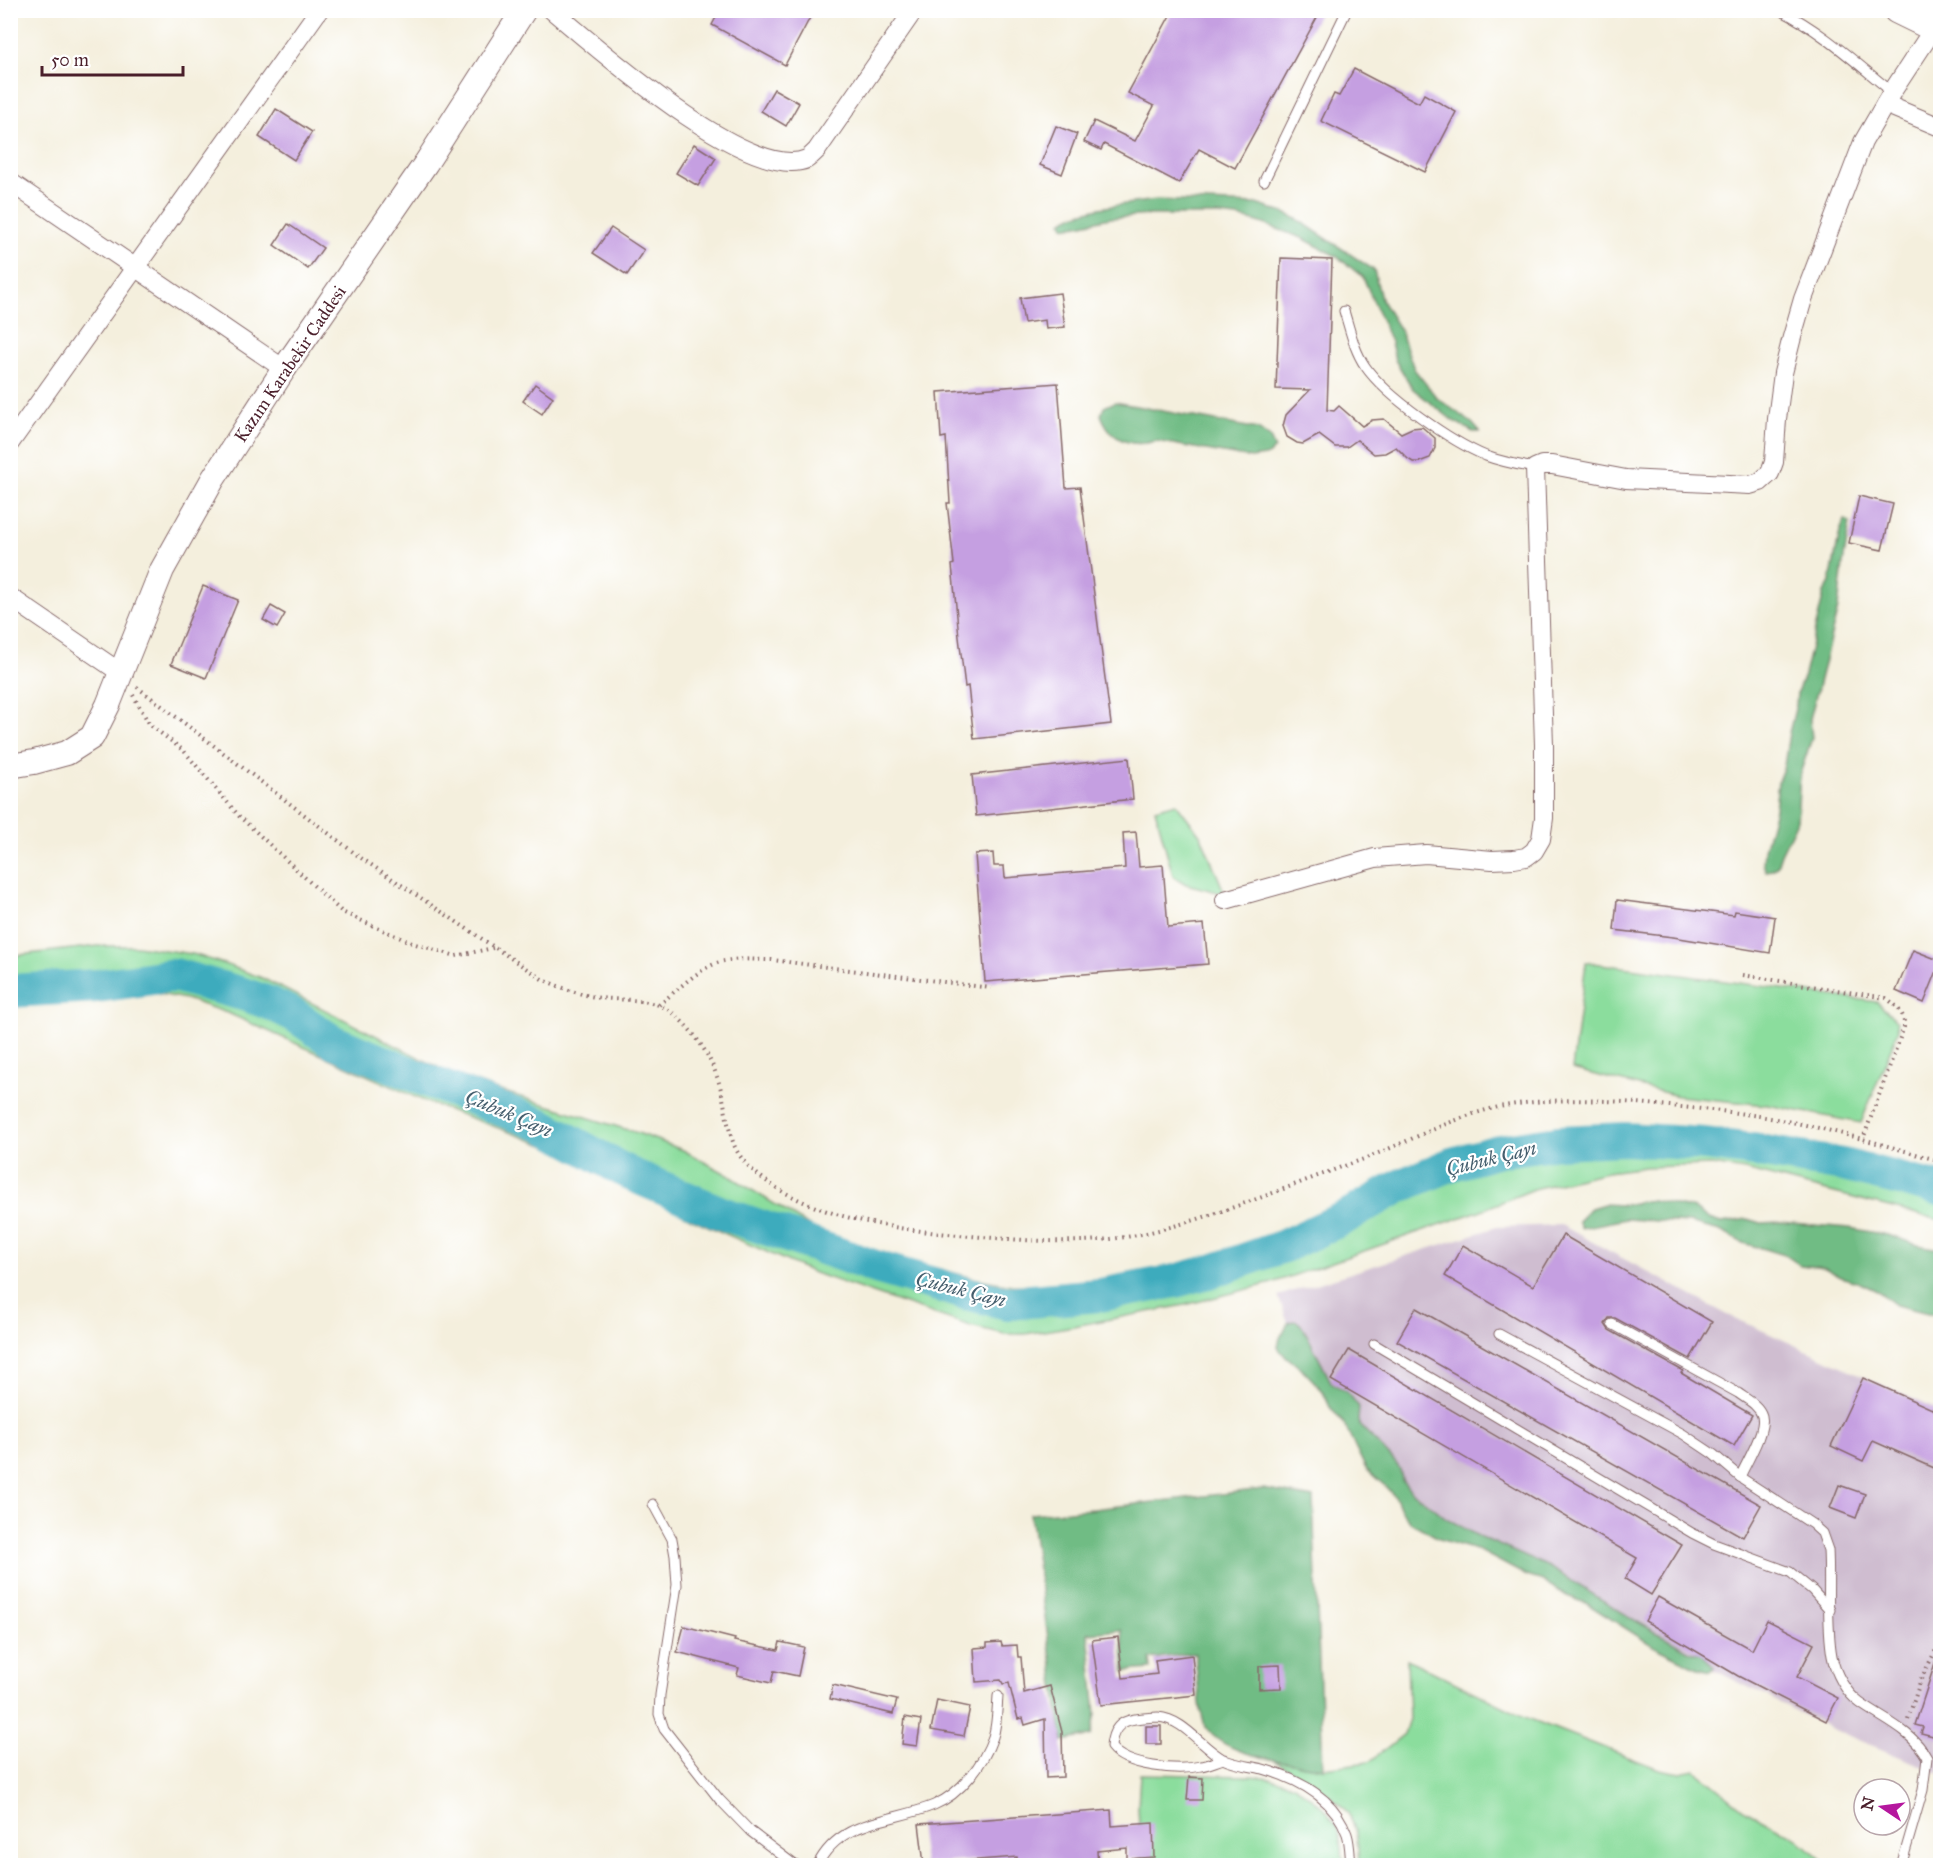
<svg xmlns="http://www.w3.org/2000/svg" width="1951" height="1876" font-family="'IM FELL Great Primer',serif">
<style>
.industrial{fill:#cfbdd0}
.green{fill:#8bdd9d;stroke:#6a7e64;stroke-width:1.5}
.forest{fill:#70bc84;stroke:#5d6e58;stroke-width:1.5}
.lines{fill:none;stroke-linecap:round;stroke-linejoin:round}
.river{stroke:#3eabbd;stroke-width:34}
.building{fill:#c59fe1}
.service-casing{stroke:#866869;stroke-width:11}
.minor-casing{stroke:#866869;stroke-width:20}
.tertiary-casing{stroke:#866869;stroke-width:26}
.secondary-casing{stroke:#866869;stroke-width:29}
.path{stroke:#866869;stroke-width:4;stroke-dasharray:1.5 4.5;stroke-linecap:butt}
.service{stroke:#fff;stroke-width:9}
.minor{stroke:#fff;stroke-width:18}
.tertiary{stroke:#fff;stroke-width:24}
.secondary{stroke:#fff;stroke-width:27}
.labels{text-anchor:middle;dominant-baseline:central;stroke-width:4.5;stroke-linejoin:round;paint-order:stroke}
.street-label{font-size:18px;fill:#4a1f2b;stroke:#fff}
.water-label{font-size:20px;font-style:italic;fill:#455e6d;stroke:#fff}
</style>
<rect width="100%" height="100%" fill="#fff"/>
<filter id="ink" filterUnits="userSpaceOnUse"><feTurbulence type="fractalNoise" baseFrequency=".0167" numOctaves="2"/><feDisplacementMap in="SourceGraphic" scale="12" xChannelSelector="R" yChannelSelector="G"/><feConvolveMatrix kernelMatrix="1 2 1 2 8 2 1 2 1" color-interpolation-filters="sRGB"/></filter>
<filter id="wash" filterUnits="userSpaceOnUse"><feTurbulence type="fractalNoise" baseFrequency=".008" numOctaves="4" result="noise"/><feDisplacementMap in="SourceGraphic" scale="24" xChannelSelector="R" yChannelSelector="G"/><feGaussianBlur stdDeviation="1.35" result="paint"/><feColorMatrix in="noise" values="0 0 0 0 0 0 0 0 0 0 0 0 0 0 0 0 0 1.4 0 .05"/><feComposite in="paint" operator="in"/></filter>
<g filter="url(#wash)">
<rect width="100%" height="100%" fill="#f4efdd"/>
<!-- industrial -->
<polygon class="industrial" points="1561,1225 1726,1314 1940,1411 1939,1773 1832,1729 1684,1655 1531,1566 1418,1527 1295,1342 1278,1296 1497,1227"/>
<!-- green -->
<g class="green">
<polygon points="1176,803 1201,836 1225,894 1186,884 1173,876 1155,809"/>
<polygon points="98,946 137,946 193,954 230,966 262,978 444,1070 495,1089 638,1133 683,1150 730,1176 812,1228 863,1247 924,1265 978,1279 1012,1285 1092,1286 1151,1275 1199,1261 1288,1230 1464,1148 1501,1137 1541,1131 1690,1133 1782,1144 1883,1163 1940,1178 1940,1220 1745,1170 1712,1165 1645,1167 1607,1172 1537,1188 1479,1211 1272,1283 1185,1305 1074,1326 1025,1334 1004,1334 970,1326 814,1273 690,1218 573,1156 504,1130 429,1103 230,1014 186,999 149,992 113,990 46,996 11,1002 11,956"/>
<polygon points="1586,962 1877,1002 1897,1021 1898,1031 1861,1123 1767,1105 1678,1096 1572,1069"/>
<path d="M1407,1659l118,58 134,52 22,4 14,-3 51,41 52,28 30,26h-469c-1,-15 -1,-36 -10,-50 -11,-18 -58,-44 -77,-56l51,9 46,-6 35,-28 5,-15z"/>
<polygon points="1140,1774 1250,1776 1272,1778 1294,1785 1323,1807 1336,1825 1342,1848 1343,1865 1141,1865 1138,1807"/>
</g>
<!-- forest -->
<g class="forest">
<path d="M1157,200l99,4 28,9 13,6 77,51 7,29 20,33 13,37 23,29 35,25 8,9h-7l-21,-12 -39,-31 -18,-29 -4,-18 -28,-65 -27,-21 -34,-18 -44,-16 -21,-5 -18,-2h-68l-41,3 -41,9 -5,-1 -2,-4c18,-15 72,-19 95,-22z"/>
<path d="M1115,402l143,27 12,9 5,11 -9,7 -15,2 -95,-17c-26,7 -45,0 -55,-26l3,-8z"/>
<polygon points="1845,520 1850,522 1843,564 1838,608 1810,719 1812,738 1800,774 1797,821 1781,854 1777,866 1773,870 1766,871 1763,864 1764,850 1775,809 1778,781 1784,766 1789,733 1796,705 1797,693 1804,675 1824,593 1830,582 1840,531"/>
<polygon points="1652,1200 1695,1209 1709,1219 1721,1223 1747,1219 1761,1223 1780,1222 1849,1228 1888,1235 1918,1245 1940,1249 1940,1316 1896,1305 1879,1292 1860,1283 1841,1277 1825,1268 1800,1265 1785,1255 1743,1243 1720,1231 1689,1223 1626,1219 1581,1228 1578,1221 1591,1208 1604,1204 1622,1205"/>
<polygon points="1293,1321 1298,1322 1303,1327 1331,1382 1349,1394 1359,1407 1358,1421 1359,1424 1395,1462 1400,1469 1402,1480 1413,1493 1433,1507 1446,1518 1476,1535 1549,1567 1636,1621 1690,1651 1702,1654 1714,1667 1711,1671 1698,1668 1655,1647 1586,1603 1567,1596 1543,1581 1527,1576 1480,1551 1442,1540 1410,1522 1401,1510 1396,1498 1385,1486 1366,1469 1344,1424 1330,1407 1322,1390 1305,1372 1281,1352 1278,1346 1280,1338 1288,1323"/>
<path d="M1263,1489l50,9 10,270c-32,-6 -105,-11 -119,-45 -5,-14 -7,-53 -9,-70l-45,6 1,10 -26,2 -3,-41 -34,3 8,81 -4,21 -29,6 -33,-227 64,-5z"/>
</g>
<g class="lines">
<!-- river -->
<polyline class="river" points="10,991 97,986 174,975 243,994 269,1003 294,1015 332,1041 431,1082 542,1125 630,1174 719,1212 879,1268 965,1293 1007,1303 1100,1295 1175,1281 1212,1271 1284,1246 1344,1218 1398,1187 1452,1164 1499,1151 1558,1142 1625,1139 1706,1144 1753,1150 1843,1165 1940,1189"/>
</g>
<g id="blocks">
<!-- building -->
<g class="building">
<polygon points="720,10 814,10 785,65 712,25"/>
<polygon points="1173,10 1321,10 1235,168 1199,149 1179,183 1104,144 1101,150 1084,142 1094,121 1135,141 1154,106 1128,93"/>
<polygon points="1354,69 1419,103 1424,94 1456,112 1425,172 1321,121 1334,94 1339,96"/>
<polygon points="774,89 799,103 786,126 761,111"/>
<polygon points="276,109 312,132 294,160 259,137"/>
<polygon points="1056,126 1077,134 1062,174 1040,165"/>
<polygon points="694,144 716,158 698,186 676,173"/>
<polygon points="288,224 323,248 308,269 274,245"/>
<polygon points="611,228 644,250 627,275 593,253"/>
<polygon points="1281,258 1332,260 1327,410 1334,411 1339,406 1362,426 1372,420 1384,419 1401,433 1412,428 1422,427 1435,438 1435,448 1430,458 1419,462 1413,462 1408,459 1396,447 1385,453 1374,454 1357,440 1347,447 1335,447 1319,435 1303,444 1297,443 1287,437 1283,426 1286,415 1310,390 1276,389"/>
<polygon points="1060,293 1065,327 1046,329 1045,320 1024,323 1020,298"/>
<polygon points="1058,383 1066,488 1080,487 1111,724 974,739 968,686 965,687 959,637 952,565 954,564 947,503 950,503 946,437 941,438 938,392"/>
<polygon points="535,384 553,397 542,414 523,401"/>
<polygon points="1859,496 1893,504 1882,550 1849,543"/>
<polygon points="203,586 238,600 206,678 171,664"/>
<polygon points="271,606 285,614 277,628 263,620"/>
<polygon points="1129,758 1133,799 976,816 972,775"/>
<polygon points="1136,832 1139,867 1163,865 1168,927 1204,924 1208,964 985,982 975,854 993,853 994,866 1004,866 1005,878 1125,868 1123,833"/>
<polygon points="1617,900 1734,915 1735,911 1775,917 1770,953 1673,937 1614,930"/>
<polygon points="1913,950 1941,961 1924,1003 1896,991"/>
<polygon points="1563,1235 1712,1322 1690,1359 1615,1318 1609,1318 1605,1324 1609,1330 1683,1371 1681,1373 1752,1415 1734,1446 1445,1276 1463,1245 1533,1286"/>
<polygon points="1416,1308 1761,1505 1743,1537 1397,1341"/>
<polygon points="1349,1350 1682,1545 1651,1595 1625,1579 1637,1558 1331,1380"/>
<polygon points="1863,1378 1941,1413 1941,1471 1873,1441 1863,1461 1831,1446"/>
<polygon points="1839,1485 1865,1494 1856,1518 1830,1508"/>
<polygon points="1658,1597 1752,1650 1767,1620 1814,1644 1797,1677 1838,1698 1826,1721 1738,1676 1645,1621"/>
<polygon points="684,1626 735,1639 734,1641 778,1650 780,1642 804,1647 798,1676 774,1671 771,1683 737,1675 739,1668 677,1652"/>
<polygon points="1118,1637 1123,1678 1157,1674 1155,1660 1192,1655 1196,1695 1101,1705 1092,1640"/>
<polygon points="1001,1642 1002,1646 1017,1645 1018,1657 1021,1657 1024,1693 1050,1686 1062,1732 1063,1777 1046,1778 1045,1719 1025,1725 1023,1718 1018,1719 1009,1683 1003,1684 1001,1680 976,1682 974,1648 987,1647 987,1643"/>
<polygon points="1937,1657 1941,1658 1941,1738 1921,1733 1923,1727 1915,1725"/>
<polygon points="1280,1665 1281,1688 1259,1689 1259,1666"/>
<polygon points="833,1685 897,1700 893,1714 830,1699"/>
<polygon points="937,1700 970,1707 964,1736 931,1730"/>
<polygon points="905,1717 921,1720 917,1746 902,1744"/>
<rect x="1146" y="1726" width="15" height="18"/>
<polygon points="1189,1777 1203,1778 1202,1800 1187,1800"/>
<polygon points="1111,1810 1112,1826 1153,1823 1154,1857 1127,1859 1127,1848 1097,1851 1098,1866 1018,1866 1017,1857 924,1864 919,1824"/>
</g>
</g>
</g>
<g filter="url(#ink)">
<use href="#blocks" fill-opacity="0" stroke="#866869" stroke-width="1.5"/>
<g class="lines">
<!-- service casing -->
<g class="service-casing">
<g id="service">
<path d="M1780,10c42,21 76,53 112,82"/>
<polyline points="1264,181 1347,10"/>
<path d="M1344,311c6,19 10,39 21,55 21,31 87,76 121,90 16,6 32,9 49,12"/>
<path d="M1612,1324l126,69c8,6 21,12 24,23 4,15 -16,47 -22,61"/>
<path d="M1499,1334l184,100 30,20 27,23 72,47 10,9 6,17c2,34 -2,73 4,106 3,17 14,37 28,47 24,17 53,28 67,55l-4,32 -22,76"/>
<polyline points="1374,1344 1692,1533 1714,1544 1790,1572 1812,1590 1830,1610"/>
<polyline points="653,1504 672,1539 675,1556 677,1585 660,1695 659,1714 664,1729 719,1799 750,1831 796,1866"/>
<path d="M1224,1759c-8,2 -15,6 -23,7 -23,5 -75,1 -90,-19 1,-16 8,-26 24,-28 8,-1 15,-2 23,-2 26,2 43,30 65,42 11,6 28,7 40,10 35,10 71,28 84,65 3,9 3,21 4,32"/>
<path d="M817,1866c23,-48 74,-43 117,-61 27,-11 50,-42 59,-68 4,-12 4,-28 5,-41"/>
</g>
</g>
<!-- minor casing -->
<g class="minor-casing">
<g id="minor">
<path d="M552,10c43,36 198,174 255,149 3,-2 7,-6 10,-9l97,-140"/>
<polyline points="1885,104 1940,127"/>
<polyline points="10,182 284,369"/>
<polyline points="10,443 319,10"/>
<polyline points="10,597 121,673"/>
<polyline points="1225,900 1375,858 1426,854 1492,860 1514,859 1526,857 1534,851 1541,839 1544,818 1544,745 1535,468 1542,465 1552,465 1626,479 1750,485 1760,482 1770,473 1774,462 1777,419 1783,373 1792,337 1803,299 1863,142 1892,92 1934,28"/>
</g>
</g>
<!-- tertiary casing -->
<g class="tertiary-casing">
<polyline id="tertiary" points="10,766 34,762 67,753 92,737 108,705 162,570 213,479 284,369 426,163 524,10"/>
</g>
<!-- secondary casing -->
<g class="secondary-casing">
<polyline id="secondary" points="1897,10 1940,31"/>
</g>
<!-- path -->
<g class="path">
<path d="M137,687l224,171 181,121c20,9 38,16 59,19 24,3 55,-1 74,17 24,21 40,48 47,79 4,17 6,36 13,53 15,33 68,57 101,67 47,14 97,19 146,23 51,4 104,8 155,-2 76,-16 149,-48 221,-74 45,-16 100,-47 146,-55 51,-9 103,-6 155,-1 33,3 67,6 100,11 61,10 122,28 181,45"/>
<polyline points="133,695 150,725 184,751 239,816 342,912 412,943 456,956 493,948"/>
<path d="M1743,975l143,23c11,8 19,15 18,29l-41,112"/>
<path d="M659,1005c17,-14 44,-41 66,-44 15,-3 31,-1 47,-1l219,28"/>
<polyline points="1908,1719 1921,1679 1940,1642"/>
</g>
<!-- service -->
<use href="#service" class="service"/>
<!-- minor -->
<use href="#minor" class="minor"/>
<!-- tertiary -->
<use href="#tertiary" class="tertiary"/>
<!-- secondary -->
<use href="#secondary" class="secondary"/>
</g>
</g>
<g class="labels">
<!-- street labels -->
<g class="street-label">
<text transform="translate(290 364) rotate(-56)">Kazım Karabekir Caddesi</text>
</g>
<!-- water labels -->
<g class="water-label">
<text transform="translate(509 1113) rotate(23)">Çubuk Çayı</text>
<text transform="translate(1491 1158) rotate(-14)">Çubuk Çayı</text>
<text transform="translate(961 1289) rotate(14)">Çubuk Çayı</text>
</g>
</g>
<!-- margin -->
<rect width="1951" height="1876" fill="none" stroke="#fff" stroke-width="36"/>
<!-- north arrow -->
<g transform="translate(1882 1807) rotate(283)"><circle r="28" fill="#ffffff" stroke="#b7a5aa" stroke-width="1.5"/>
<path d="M0-4.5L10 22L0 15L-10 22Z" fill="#b5179e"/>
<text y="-9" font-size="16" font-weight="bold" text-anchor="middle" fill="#4a1f2b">N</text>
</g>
<!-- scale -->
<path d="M42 66v9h141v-9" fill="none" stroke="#4a1f2b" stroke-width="3"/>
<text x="51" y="66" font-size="18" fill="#4a1f2b" stroke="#ffffff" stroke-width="4.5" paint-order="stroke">50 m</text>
</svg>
